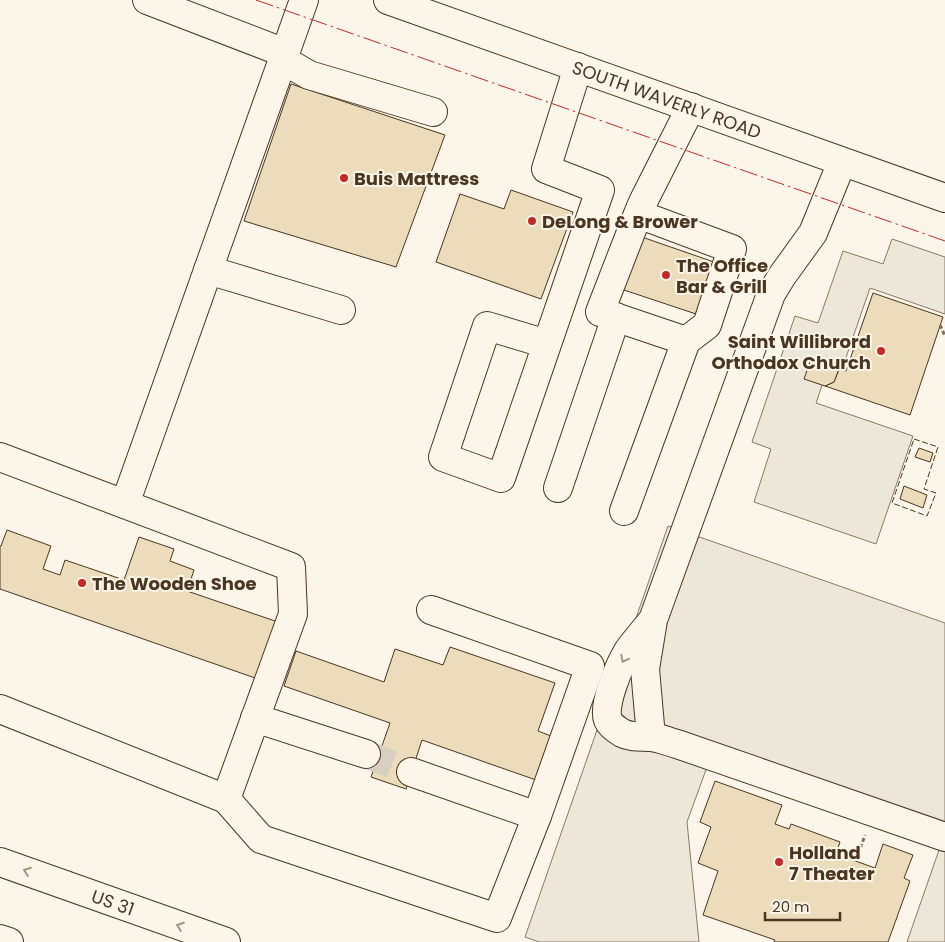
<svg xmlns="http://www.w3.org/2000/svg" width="945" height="942" font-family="Poppins,sans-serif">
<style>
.parking{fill:#ede7d9;stroke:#887966}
.building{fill:#ecdcbc;stroke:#4a3520}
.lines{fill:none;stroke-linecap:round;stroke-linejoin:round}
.minor-tunnel{stroke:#d8cfc1;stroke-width:28;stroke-dasharray:28 14;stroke-linecap:butt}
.minor-casing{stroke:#4a3520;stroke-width:30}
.major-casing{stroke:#4a3520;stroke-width:30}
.highway-casing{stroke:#4a3520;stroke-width:30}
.path{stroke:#7f6f5c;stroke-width:3;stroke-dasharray:4 2.5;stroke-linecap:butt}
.minor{stroke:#fbf6e9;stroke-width:28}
.major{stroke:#fbf6e9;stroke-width:28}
.highway{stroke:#fbf6e9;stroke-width:28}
.fence{stroke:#4a3520;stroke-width:1;stroke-dasharray:6 2.5;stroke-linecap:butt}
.power{stroke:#c62828;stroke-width:1;stroke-dasharray:18 4 2.5 4;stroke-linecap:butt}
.oneway{stroke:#a29684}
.poi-dot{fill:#c62828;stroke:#fbf6e9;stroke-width:2}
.labels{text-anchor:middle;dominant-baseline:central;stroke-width:4;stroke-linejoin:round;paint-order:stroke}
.street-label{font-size:18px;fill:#4a3520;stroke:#fbf6e9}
.poi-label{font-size:18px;font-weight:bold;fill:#4a3520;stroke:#fbf6e9;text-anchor:start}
</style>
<rect width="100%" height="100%" fill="#fbf6e9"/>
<!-- parking -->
<g class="parking">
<polygon points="892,239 945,257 945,314 870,288 843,366 830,362 816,403 913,436 876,544 754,502 771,449 752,442 795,316 818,323 843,251 883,264"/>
<polygon points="668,526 945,623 945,942 907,942 939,850 707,767 687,822 699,942 539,942 525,937"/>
</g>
<!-- building -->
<g class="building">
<polygon points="291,84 445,135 396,267 244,221"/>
<polygon points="511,190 573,212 541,299 436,262 460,194 504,209"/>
<polygon points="636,235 714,262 696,314 618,288"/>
<polygon points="873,293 943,317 910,415 825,386 834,382 839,369 846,371"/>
<polygon points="811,359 839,369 834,382 825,386 804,379"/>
<polygon points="919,448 933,453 930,462 915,457"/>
<polygon points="904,486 927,495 923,508 900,499"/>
<polygon points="7,530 51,546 43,569 60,575 65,560 124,580 139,537 174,549 170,561 194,570 187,591 278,622 258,679 0,589 0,546 1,546"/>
<polygon points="450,647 555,683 538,731 551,736 536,780 422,740 406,789 371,777 390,723 284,686 296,651 384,682 395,649 443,665"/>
<polygon points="715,781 782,805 775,824 789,829 791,824 840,842 836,854 875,868 883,844 913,855 904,878 910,881 888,942 774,942 775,940 703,915 718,871 698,863 711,827 700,822"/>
</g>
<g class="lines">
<!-- minor-tunnel -->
<polyline class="minor-tunnel" points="366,754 411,772"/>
<!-- minor casing -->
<g class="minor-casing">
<g id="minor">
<polyline points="147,0 285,53"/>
<polyline points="283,60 309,75 433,112"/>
<polyline points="638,214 732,249 707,325 686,341 600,312 638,214 643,202 691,107"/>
<polyline points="208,270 341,310"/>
<polyline points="547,344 487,326 443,457 501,478 600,190 546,169 578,67"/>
<polyline points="0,457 291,567 293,614 226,799 0,709"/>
<polyline points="558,488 616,317"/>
<polyline points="125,504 304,0"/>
<polyline points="624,511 686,341"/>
<path d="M652,621c-8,10 -17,20 -24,30 -8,13 -26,54 -20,69 2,5 9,10 14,13 10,5 19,3 30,4 8,1 17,5 25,7l268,93"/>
<polyline points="255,718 366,754"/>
<polyline points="651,737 645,669 653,620 771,294 782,276 813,233 842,162"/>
<polyline points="411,772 537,816"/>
<polyline points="226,799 261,839 497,918 537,816 590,666 431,610"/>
</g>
</g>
<!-- major casing -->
<g class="major-casing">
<g id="major">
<path id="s1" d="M388,0l557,198"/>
</g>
</g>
<!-- highway casing -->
<g class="highway-casing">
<g id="highway">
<path id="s2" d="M0,862l226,80"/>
<polyline points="0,939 9,942"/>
</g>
</g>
<!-- path -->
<g class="path">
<polyline points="940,325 945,336"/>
<polyline points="856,860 865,835"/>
</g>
<!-- minor -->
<use href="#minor" class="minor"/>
<!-- major -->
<use href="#major" class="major"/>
<!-- highway -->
<use href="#highway" class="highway"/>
<!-- fence -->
<polygon class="fence" points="914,439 938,447 924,489 936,493 927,516 892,503"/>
<!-- power -->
<polyline class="power" points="256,0 945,241"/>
</g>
<!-- one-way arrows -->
<defs><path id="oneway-chevron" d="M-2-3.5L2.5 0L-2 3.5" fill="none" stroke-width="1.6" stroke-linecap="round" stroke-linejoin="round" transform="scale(1.25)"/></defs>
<g class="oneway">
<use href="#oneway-chevron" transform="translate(624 659) rotate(118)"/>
<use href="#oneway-chevron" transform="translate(27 871) rotate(-160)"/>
<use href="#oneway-chevron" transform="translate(180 926) rotate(-160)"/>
</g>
<!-- markers -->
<g class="poi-dot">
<circle cx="344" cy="178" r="5"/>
<circle cx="532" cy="221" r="5"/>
<circle cx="666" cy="275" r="5"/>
<circle cx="881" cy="351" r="5"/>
<circle cx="82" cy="583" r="5"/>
<circle cx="779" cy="862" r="5"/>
</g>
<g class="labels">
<!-- street labels -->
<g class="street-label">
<text stroke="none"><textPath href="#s1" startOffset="296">SOUTH WAVERLY ROAD</textPath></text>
<text stroke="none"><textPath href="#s2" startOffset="120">US 31</textPath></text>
</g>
<!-- poi labels -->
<g class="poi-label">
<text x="354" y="178">Buis Mattress</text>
<text x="542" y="221">DeLong &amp; Brower</text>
<text x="676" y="265">The Office<tspan x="676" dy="21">Bar &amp; Grill</tspan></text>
<text x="871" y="341" text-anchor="end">Saint Willibrord<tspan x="871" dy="21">Orthodox Church</tspan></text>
<text x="92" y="583">The Wooden Shoe</text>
<text x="789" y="852">Holland<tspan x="789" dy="21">7 Theater</tspan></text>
</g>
</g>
<!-- scale -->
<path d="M765 912v8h75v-8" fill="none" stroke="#4a3520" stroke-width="2.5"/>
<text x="772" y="912" font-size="15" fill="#4a3520" stroke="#fbf6e9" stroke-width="4" paint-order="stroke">20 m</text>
</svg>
